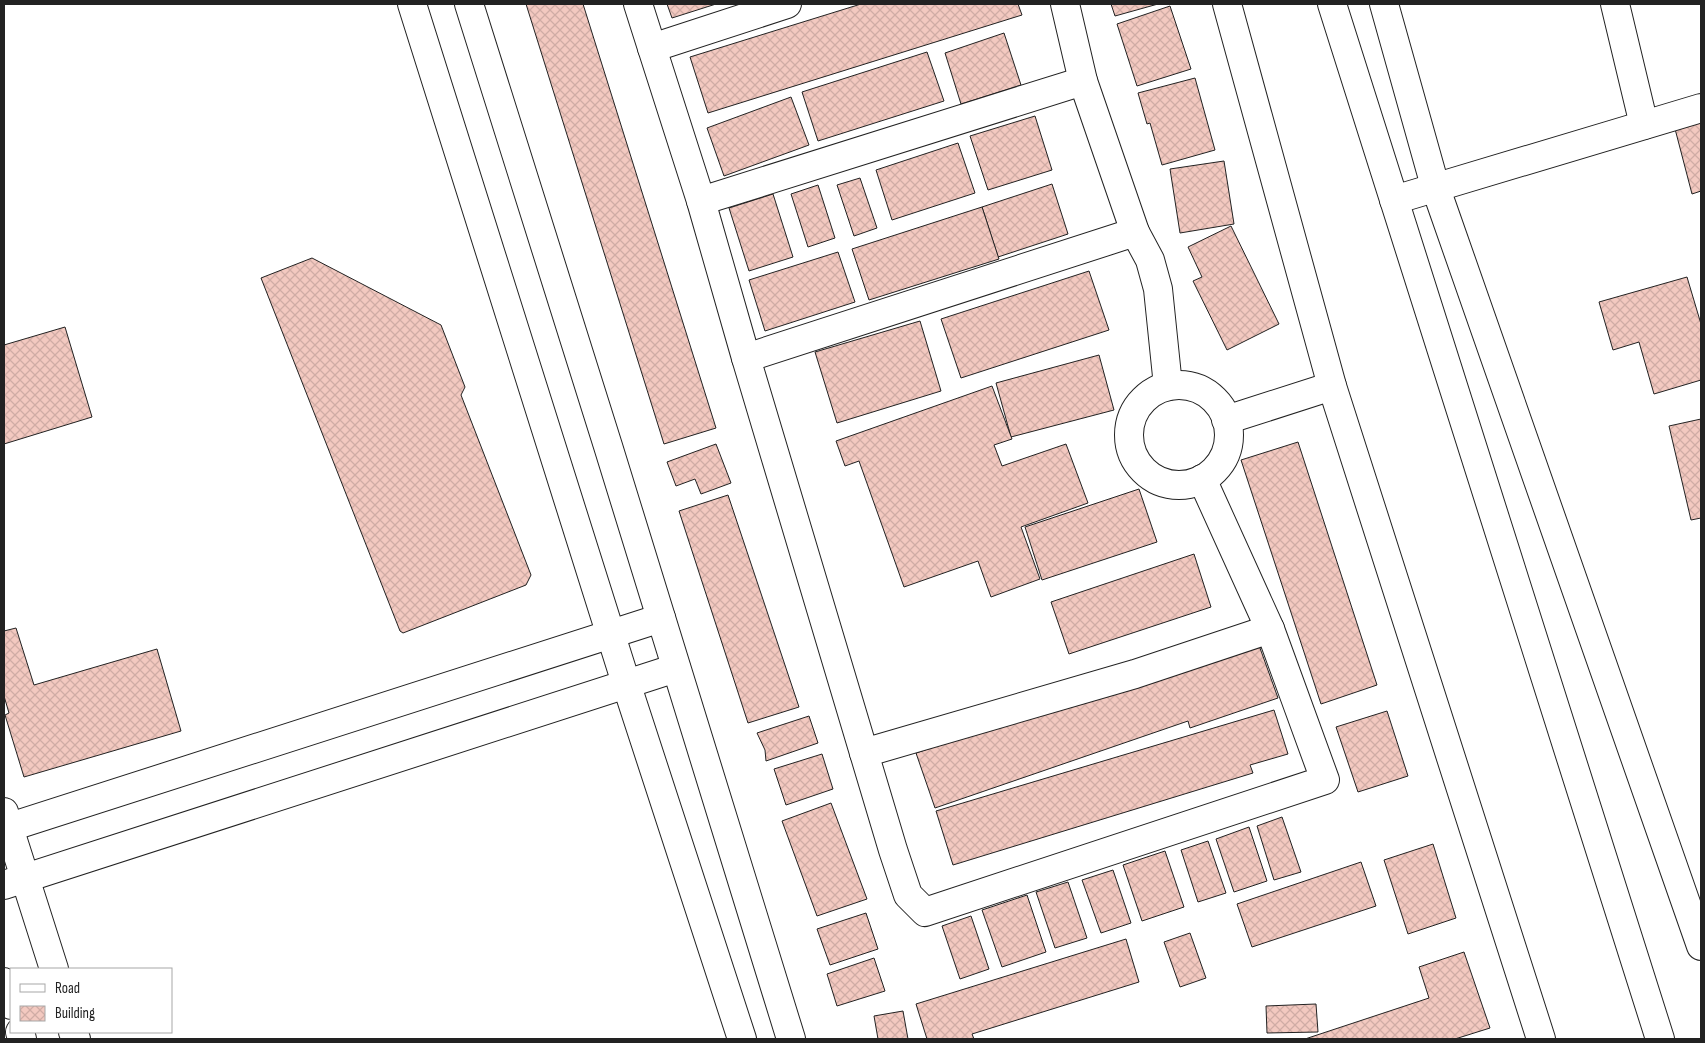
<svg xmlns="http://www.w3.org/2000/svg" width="1705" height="1043" font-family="'Sofia Sans Condensed',sans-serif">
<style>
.building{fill:url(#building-cross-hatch);stroke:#222}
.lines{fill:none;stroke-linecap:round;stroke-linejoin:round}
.minor-casing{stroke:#222;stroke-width:30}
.minor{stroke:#fff;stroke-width:28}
</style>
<defs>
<pattern id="building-cross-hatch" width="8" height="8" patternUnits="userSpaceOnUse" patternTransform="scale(1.25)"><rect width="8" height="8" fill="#f3c9c0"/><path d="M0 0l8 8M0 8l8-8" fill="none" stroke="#d0aca5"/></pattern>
</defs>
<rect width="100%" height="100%" fill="#fff"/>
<!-- building -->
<g class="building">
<polygon points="526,4 583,4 716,428 664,444"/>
<polygon points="667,4 716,4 672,18"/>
<polygon points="861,4 1018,4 1022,15 708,113 690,57"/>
<polygon points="1111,4 1158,4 1115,16"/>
<polygon points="1170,6 1191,69 1137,86 1117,24"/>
<polygon points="1004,33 1021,85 961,104 945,53"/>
<polygon points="927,52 944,101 818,141 802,92"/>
<polygon points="1195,78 1215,150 1162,165 1150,123 1147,124 1138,93"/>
<polygon points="791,97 809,145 724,176 707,128"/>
<polygon points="1035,116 1052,170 988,190 970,136"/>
<polygon points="1701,118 1701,191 1692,194 1674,125"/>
<polygon points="958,143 975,193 892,220 876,170"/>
<polygon points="1224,161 1234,224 1180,233 1170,169"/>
<polygon points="860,178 877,228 854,236 837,185"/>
<polygon points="1052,184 1068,234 998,257 982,207"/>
<polygon points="818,185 835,238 808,247 791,194"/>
<polygon points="773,194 793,257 749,271 729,208"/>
<polygon points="982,207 999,259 869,300 852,249"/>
<polygon points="1231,226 1279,324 1227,350 1193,281 1202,277 1188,247"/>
<polygon points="838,252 855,302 765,331 749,280"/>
<polygon points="312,258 441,325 465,387 461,395 531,575 526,585 403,633 400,631 261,278"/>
<polygon points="1089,271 1109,330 961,378 941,319"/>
<polygon points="1687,277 1701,324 1701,380 1654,394 1639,342 1613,350 1599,302"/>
<polygon points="920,321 941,391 837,423 815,352"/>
<polygon points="65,327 92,417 4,444 4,345"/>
<polygon points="1099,355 1114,410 1011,437 996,383"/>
<polygon points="992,386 1012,439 994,445 1002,466 1066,444 1088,503 1021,527 1040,579 991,597 978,561 904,587 859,461 845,466 836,441"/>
<polygon points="1701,419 1701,518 1691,520 1669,426"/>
<polygon points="1298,442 1377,685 1321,704 1241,460"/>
<polygon points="716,444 731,483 701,494 695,479 676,486 667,462"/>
<polygon points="1139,489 1157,542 1042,580 1025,527"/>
<polygon points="728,495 799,707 748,723 679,511"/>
<polygon points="1194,554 1211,607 1069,654 1051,602"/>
<polygon points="16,628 34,685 157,649 181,731 24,777 5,715 9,713 4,696 4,631"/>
<polygon points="1256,637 1278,698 1190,728 1188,721 935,808 916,753"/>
<polygon points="1274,710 1288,754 1250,765 1253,773 953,865 936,811"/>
<polygon points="1387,711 1408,776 1358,792 1336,727"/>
<polygon points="809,716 818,743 766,761 765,750 757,733"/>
<polygon points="822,754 833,789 786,805 774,769"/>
<polygon points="831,803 867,899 817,916 782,821"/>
<polygon points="1282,817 1301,872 1274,880 1257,826"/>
<polygon points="1249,827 1267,881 1234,892 1216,839"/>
<polygon points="1208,841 1226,893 1198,902 1181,850"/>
<polygon points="1433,844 1456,918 1408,934 1384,860"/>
<polygon points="1165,851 1184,907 1142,921 1123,865"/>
<polygon points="1361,862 1376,906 1252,947 1237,904"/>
<polygon points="1113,870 1131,923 1101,933 1082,880"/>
<polygon points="1068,882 1087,938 1055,948 1036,892"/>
<polygon points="1027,895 1046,952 1002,967 982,910"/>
<polygon points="866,913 878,949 830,965 817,929"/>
<polygon points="971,916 989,969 960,979 942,926"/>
<polygon points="1190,933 1206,978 1180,987 1164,942"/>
<polygon points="1126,939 1139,982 972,1034 974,1039 927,1039 916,1004"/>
<polygon points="1464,952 1490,1028 1455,1039 1305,1039 1429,998 1419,967"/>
<polygon points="874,958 885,991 837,1006 827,974"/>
<polygon points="1316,1004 1318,1032 1267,1033 1266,1006"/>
<polygon points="903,1011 908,1039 878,1039 874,1016"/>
</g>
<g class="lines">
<!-- minor casing -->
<g class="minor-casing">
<g id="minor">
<polyline points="412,4 626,683 742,1039"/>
<polyline points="469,4 608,446 791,1039"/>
<polyline points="638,4 652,48"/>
<polyline points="1065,4 1083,81 1135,232"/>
<polyline points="1227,4 1332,386 1541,1039"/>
<polyline points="1332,4 1660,1039"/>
<polyline points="1384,4 1435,186 1701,946"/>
<polyline points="1615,4 1644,125"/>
<polyline points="1394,200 1701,108"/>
<polyline points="701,201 1083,81"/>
<polyline points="746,358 701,201 652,48 787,4"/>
<circle cx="1179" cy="435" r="50"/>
<polyline points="1168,386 1158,289 1150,260 1135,232 746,358 893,850 908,895 925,912 1325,780 1270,629 1202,479"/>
<polyline points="1226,420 1332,386"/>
<polyline points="864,753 1135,674 1270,629"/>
<polyline points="4,812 54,969"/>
<polyline points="4,829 661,618"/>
<polyline points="4,885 676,668"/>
<polyline points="4,982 11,1005"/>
<polyline points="20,1032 22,1039"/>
<polyline points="73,1032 76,1039"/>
</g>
</g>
<!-- minor -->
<use href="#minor" class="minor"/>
</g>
<!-- border -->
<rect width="1705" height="1043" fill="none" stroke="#222222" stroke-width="10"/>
<!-- legend -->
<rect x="10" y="968" width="162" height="65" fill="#ffffff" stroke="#a7a7a7"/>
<rect x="20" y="984" width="25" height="8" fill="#ffffff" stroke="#a7a7a7"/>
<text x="55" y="993" font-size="15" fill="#222222">Road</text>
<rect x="20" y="1006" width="25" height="15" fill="url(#building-cross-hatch)" stroke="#a7a7a7"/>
<text x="55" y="1018" font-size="15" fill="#222222">Building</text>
</svg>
